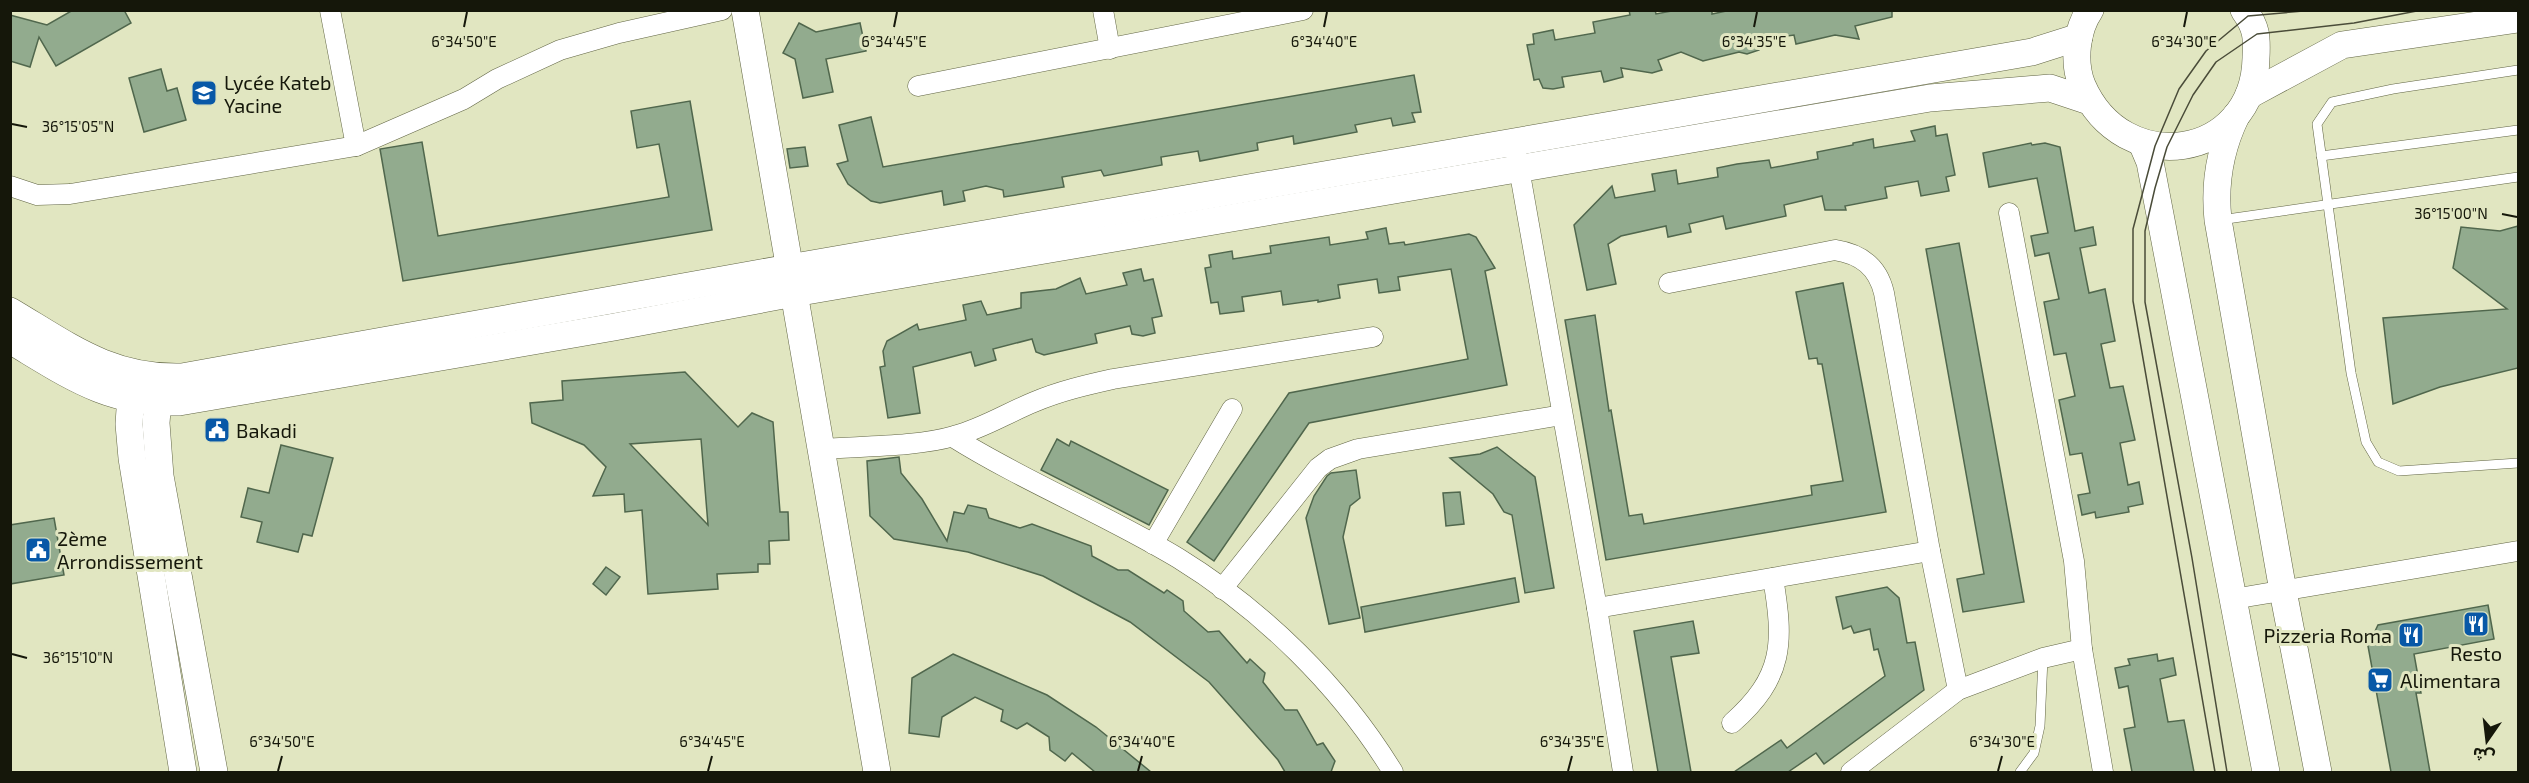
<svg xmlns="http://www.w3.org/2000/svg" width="2529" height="783" font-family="'Exo 2','Noto Sans Arabic',sans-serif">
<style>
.building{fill:#92ab8e;stroke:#50674d;stroke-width:1.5;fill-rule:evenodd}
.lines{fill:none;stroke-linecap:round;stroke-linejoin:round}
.lane-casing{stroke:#616544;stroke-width:10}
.street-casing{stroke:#616544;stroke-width:21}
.secondary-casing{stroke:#616544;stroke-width:28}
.lane{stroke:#fff;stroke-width:9}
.street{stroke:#fff;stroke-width:20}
.secondary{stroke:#fff;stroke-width:27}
.tram{stroke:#4a4c39;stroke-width:1.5}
.ticks{fill:none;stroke:#15170a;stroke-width:2}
.labels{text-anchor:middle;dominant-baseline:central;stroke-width:6;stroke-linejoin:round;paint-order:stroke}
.poi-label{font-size:20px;fill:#15170a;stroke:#e1e6c1;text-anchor:start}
.ticks-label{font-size:15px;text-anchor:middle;fill:#15170a;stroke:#e1e6c1;stroke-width:6;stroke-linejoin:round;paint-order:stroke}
</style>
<rect width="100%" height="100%" fill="#e1e6c1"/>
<!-- building -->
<g class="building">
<polygon points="73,10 124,10 131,23 56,66 39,37 30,67 10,61 10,15 47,25"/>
<polygon points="1629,10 1655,10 1656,14 1677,10 1712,10 1712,14 1731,10 1892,10 1892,17 1855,26 1859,39 1835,35 1796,44 1794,35 1759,40 1759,50 1747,54 1739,52 1703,61 1681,52 1658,60 1662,70 1652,73 1621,68 1623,77 1604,82 1601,71 1562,77 1564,87 1553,89 1543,88 1539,79 1534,80 1527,45 1534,44 1533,34 1553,30 1555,40 1595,33 1593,22 1630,15"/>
<polygon points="799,23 816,32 860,23 866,51 826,59 833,92 803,98 795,59 783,53"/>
<polygon points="161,69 167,91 177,88 186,120 144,132 129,78"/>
<polygon points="1414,75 1421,112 1412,113 1415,122 1393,126 1391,118 1355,125 1357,132 1294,144 1293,136 1257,143 1258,150 1200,161 1198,151 1161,157 1162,165 1104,176 1101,170 1062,177 1064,187 1004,197 1003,190 986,186 963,191 965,201 944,205 942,191 880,203 871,201 848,184 837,164 848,161 839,125 871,117 883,167"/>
<polygon points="690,101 712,230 403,281 380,149 422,142 438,236 669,197 659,144 637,148 631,111"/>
<polygon points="1935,126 1936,136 1947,134 1955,175 1946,177 1949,191 1921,196 1918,181 1885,187 1887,198 1845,206 1846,210 1825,210 1822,196 1784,205 1786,216 1726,229 1723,216 1689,224 1691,232 1668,237 1666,226 1621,236 1608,244 1616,284 1587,290 1574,225 1612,186 1615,198 1655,191 1652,174 1676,170 1678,184 1718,177 1717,168 1737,164 1769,160 1771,168 1818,159 1817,152 1853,145 1853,143 1873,139 1874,148 1915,141 1911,131"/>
<polygon points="2031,143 2032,145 2045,143 2060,147 2075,231 2093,227 2096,245 2080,248 2089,293 2105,289 2115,341 2101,344 2110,388 2123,386 2135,440 2120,443 2128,485 2139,482 2143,504 2128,507 2129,512 2096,518 2095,512 2082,515 2078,495 2090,493 2082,453 2070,455 2059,400 2075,396 2066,353 2054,355 2044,302 2059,299 2049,253 2035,256 2031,236 2048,233 2037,178 1989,187 1983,153"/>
<polygon points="805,147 808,166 790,168 787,149"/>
<polygon points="2518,226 2518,368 2440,387 2393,404 2383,318 2507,309 2453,268 2461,227 2500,231"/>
<polygon points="1386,228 1389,244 1404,242 1405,245 1469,234 1476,237 1495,268 1485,271 1507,385 1309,423 1214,561 1187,542 1289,393 1468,359 1451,269 1398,277 1400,290 1379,293 1377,279 1338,285 1340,298 1318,302 1318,300 1283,305 1281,291 1242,297 1244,311 1220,314 1218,302 1211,303 1205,268 1211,267 1209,255 1232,251 1233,259 1271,253 1270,246 1329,237 1330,245 1368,239 1366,232"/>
<polygon points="1959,243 2024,602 1963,612 1957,579 1984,574 1926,249"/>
<polygon points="1141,269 1144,281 1153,279 1162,316 1152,318 1155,333 1143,336 1132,334 1130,326 1095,334 1097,343 1044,355 1036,352 1032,339 993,349 996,360 975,366 971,352 913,367 920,413 888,418 880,367 885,366 883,351 887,341 917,324 919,330 966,320 963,305 981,301 987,315 1021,308 1021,293 1056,289 1080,278 1086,294 1127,285 1123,273"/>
<polygon points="1843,283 1886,512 1606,560 1565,320 1595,315 1609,411 1611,410 1629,516 1642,514 1644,524 1812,495 1811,486 1843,481 1822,364 1818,364 1817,358 1809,359 1796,292"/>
<path d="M685,372l53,55 14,-14 21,9 7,90h8l1,28 -20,1 1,23h-12v8l-41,2 1,15 -70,5 -6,-84 -17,2 -1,-18 -31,2 13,-29 -22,-22 -52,-22 -2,-20 33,-3 -1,-19zM701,439l7,86 -78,-81z"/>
<polygon points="1057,439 1069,446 1071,441 1168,490 1149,525 1041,470"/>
<polygon points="281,445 333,458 312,536 303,534 298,552 257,542 262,522 241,517 248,488 269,493"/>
<polygon points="1497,447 1535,477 1554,588 1525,593 1512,515 1504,512 1493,494 1450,458 1480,454"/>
<polygon points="899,457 901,473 922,499 947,541 954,512 964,514 968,505 986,509 989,518 1020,528 1032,524 1091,546 1092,556 1118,570 1128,570 1164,593 1167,590 1183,601 1184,611 1208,632 1219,631 1247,663 1250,659 1265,673 1263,682 1285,710 1297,710 1317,745 1323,743 1335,761 1331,772 1285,772 1278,760 1209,682 1130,622 1043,576 968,552 894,539 870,516 867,461"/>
<polygon points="1356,470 1360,498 1350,506 1343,537 1360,618 1329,624 1306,518 1314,496 1327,476 1331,473"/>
<polygon points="1460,492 1464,524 1446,526 1443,493"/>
<polygon points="54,518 64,575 10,584 10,525"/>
<polygon points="606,567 620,577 606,595 593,584"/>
<polygon points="1515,578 1519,602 1365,632 1361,607"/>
<polygon points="1887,587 1899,598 1907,643 1915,642 1924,690 1824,764 1816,753 1788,772 1734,772 1781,740 1787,748 1885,676 1878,649 1874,650 1870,629 1854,633 1851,626 1843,629 1836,597"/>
<polygon points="2488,605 2494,639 2414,654 2421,693 2416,693 2430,772 2391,772 2368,646 2378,625"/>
<polygon points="1693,621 1699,653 1671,657 1691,772 1658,772 1634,631"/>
<polygon points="953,654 1047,695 1096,727 1151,772 1095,772 1072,753 1065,761 1050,750 1049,737 1027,723 1017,729 1001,721 1003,710 975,697 942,717 939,737 909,733 912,678"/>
<polygon points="2157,654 2158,661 2173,658 2176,675 2160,679 2168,722 2184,720 2194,772 2132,772 2124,729 2135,727 2128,686 2119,688 2115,668 2130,665 2128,659"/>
</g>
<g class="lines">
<!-- lane casing -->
<g class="lane-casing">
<g id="lane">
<polyline points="2518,70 2393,89 2332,102 2317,124 2351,373 2366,442 2378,462 2399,471 2518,463"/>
<polyline points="2321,156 2518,130"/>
<polyline points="2220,220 2518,177"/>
<polyline points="2020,772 2034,753 2040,726 2043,658"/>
</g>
</g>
<!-- street casing -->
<g class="street-casing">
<g id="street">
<polyline points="330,10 356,146"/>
<polyline points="1103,10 1110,49"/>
<polyline points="918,86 1303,10"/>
<polyline points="1517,157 1597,608 1623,772"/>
<polyline points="10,186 37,195 70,194 356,146 464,99 497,79 560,50 619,33 722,10"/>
<polyline points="2009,213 2074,561 2082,649 2103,772"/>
<path d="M1669,283l166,-33c26,4 43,17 49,43l46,258 28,139"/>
<path d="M953,437c72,45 152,77 225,121 86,53 163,129 215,214"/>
<path d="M821,449c40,-3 96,-2 133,-13 28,-7 53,-23 80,-34 26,-11 52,-17 79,-23l260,-42"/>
<polyline points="1153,544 1232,409"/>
<polyline points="1222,589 1318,468 1330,459 1358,449 1562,415"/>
<polyline points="2233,599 2518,551"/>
<polyline points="1597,608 1930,551"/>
<path d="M1732,723c52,-46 52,-80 41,-145"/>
<polyline points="1851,772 1958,690 2043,658 2082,649"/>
</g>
</g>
<!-- secondary casing -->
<g class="secondary-casing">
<g id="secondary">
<polyline points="745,10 877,772"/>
<path d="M2090,10c-14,20 -17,53 -8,75 41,95 172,75 174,-27 1,-21 1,-30 -12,-48"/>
<polyline points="2249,95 2342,45 2518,19"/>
<path d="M2236,116c-16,33 -22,67 -18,104l65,371 35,181"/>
<polyline points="2142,143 2150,162 2266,772"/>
<path d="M10,311c59,35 100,68 172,66l607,-109 1243,-216 47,-15"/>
<path d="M10,340c59,35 97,64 169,62l435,-75 180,-34 1136,-195 120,-10 39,13"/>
<polyline points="132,381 129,424 132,458 183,772"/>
<polyline points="159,386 156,423 160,476 214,772"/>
</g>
</g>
<!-- lane -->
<use href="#lane" class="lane"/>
<!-- street -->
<use href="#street" class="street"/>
<!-- secondary -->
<use href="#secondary" class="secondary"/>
<!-- tram -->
<g class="tram">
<polyline points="2215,772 2133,301 2133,229 2155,146 2179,89 2206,51 2248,16 2315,10"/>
<polyline points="2227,772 2192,558 2145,302 2145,231 2155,188 2167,147 2193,95 2216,62 2257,34 2354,23 2422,10"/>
</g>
</g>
<!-- ticks -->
<path class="ticks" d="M464,27l3,-15M894,27l3,-15M1324,27l3,-15M1754,27l3,-15M2184,27l3,-15M12,124l15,3M2502,214l15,3M12,654l15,4M278,771l4,-15M708,771l4,-15M1138,771l4,-15M1568,771l4,-15M1998,771l4,-15"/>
<!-- icons -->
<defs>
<g id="school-square" transform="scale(1.35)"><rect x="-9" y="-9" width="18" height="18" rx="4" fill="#0858a7" stroke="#e1e6c1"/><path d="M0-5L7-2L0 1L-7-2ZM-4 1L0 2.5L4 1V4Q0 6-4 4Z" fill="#fff"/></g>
<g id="civic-square" transform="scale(1.35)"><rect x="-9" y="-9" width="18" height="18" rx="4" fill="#0858a7" stroke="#e1e6c1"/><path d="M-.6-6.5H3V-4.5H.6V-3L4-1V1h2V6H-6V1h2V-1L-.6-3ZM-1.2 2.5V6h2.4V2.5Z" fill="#fff"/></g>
<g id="restaurant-square" transform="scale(1.35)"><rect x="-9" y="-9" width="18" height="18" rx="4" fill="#0858a7" stroke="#e1e6c1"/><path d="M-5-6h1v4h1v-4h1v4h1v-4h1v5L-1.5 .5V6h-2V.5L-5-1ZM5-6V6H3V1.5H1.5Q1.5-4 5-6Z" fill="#fff"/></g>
<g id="supermarket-square" transform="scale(1.35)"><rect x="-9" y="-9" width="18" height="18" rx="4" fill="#0858a7" stroke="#e1e6c1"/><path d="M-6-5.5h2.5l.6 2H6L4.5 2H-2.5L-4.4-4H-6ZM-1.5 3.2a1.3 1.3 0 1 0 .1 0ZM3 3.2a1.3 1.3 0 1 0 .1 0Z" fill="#fff"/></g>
</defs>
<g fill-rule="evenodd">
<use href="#school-square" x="204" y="93"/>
<use href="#civic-square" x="217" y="430"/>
<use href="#civic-square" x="38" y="550"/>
<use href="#restaurant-square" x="2476" y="624"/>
<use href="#restaurant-square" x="2411" y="635"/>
<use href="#supermarket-square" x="2380" y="680"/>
</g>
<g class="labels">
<!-- poi labels -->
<g class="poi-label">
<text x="224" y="82">Lycée Kateb<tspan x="224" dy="23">Yacine</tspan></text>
<text x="236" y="430">Bakadi</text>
<text x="57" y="538">2ème<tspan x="57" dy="23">Arrondissement</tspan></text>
<text x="2392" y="635" text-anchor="end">Pizzeria Roma</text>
<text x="2476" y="653" text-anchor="middle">Resto</text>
<text x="2400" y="680">Alimentara</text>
</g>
</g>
<g class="ticks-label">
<text x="464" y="47">6°34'50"E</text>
<text x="894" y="47">6°34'45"E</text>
<text x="1324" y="47">6°34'40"E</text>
<text x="1754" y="47">6°34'35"E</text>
<text x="2184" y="47">6°34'30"E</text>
<text x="78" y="132">36°15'05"N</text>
<text x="2451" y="219">36°15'00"N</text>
<text x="78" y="663">36°15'10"N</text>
<text x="282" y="747">6°34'50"E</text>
<text x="712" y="747">6°34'45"E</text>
<text x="1142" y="747">6°34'40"E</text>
<text x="1572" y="747">6°34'35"E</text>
<text x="2002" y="747">6°34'30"E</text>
</g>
<!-- border -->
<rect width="2529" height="783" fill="none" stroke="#15170a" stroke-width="24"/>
<!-- north arrow -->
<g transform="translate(2487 741) rotate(194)" stroke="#e1e6c1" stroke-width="4.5" paint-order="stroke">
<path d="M0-4.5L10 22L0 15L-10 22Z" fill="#15170a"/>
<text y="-9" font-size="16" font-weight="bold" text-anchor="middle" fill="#15170a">ش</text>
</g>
</svg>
